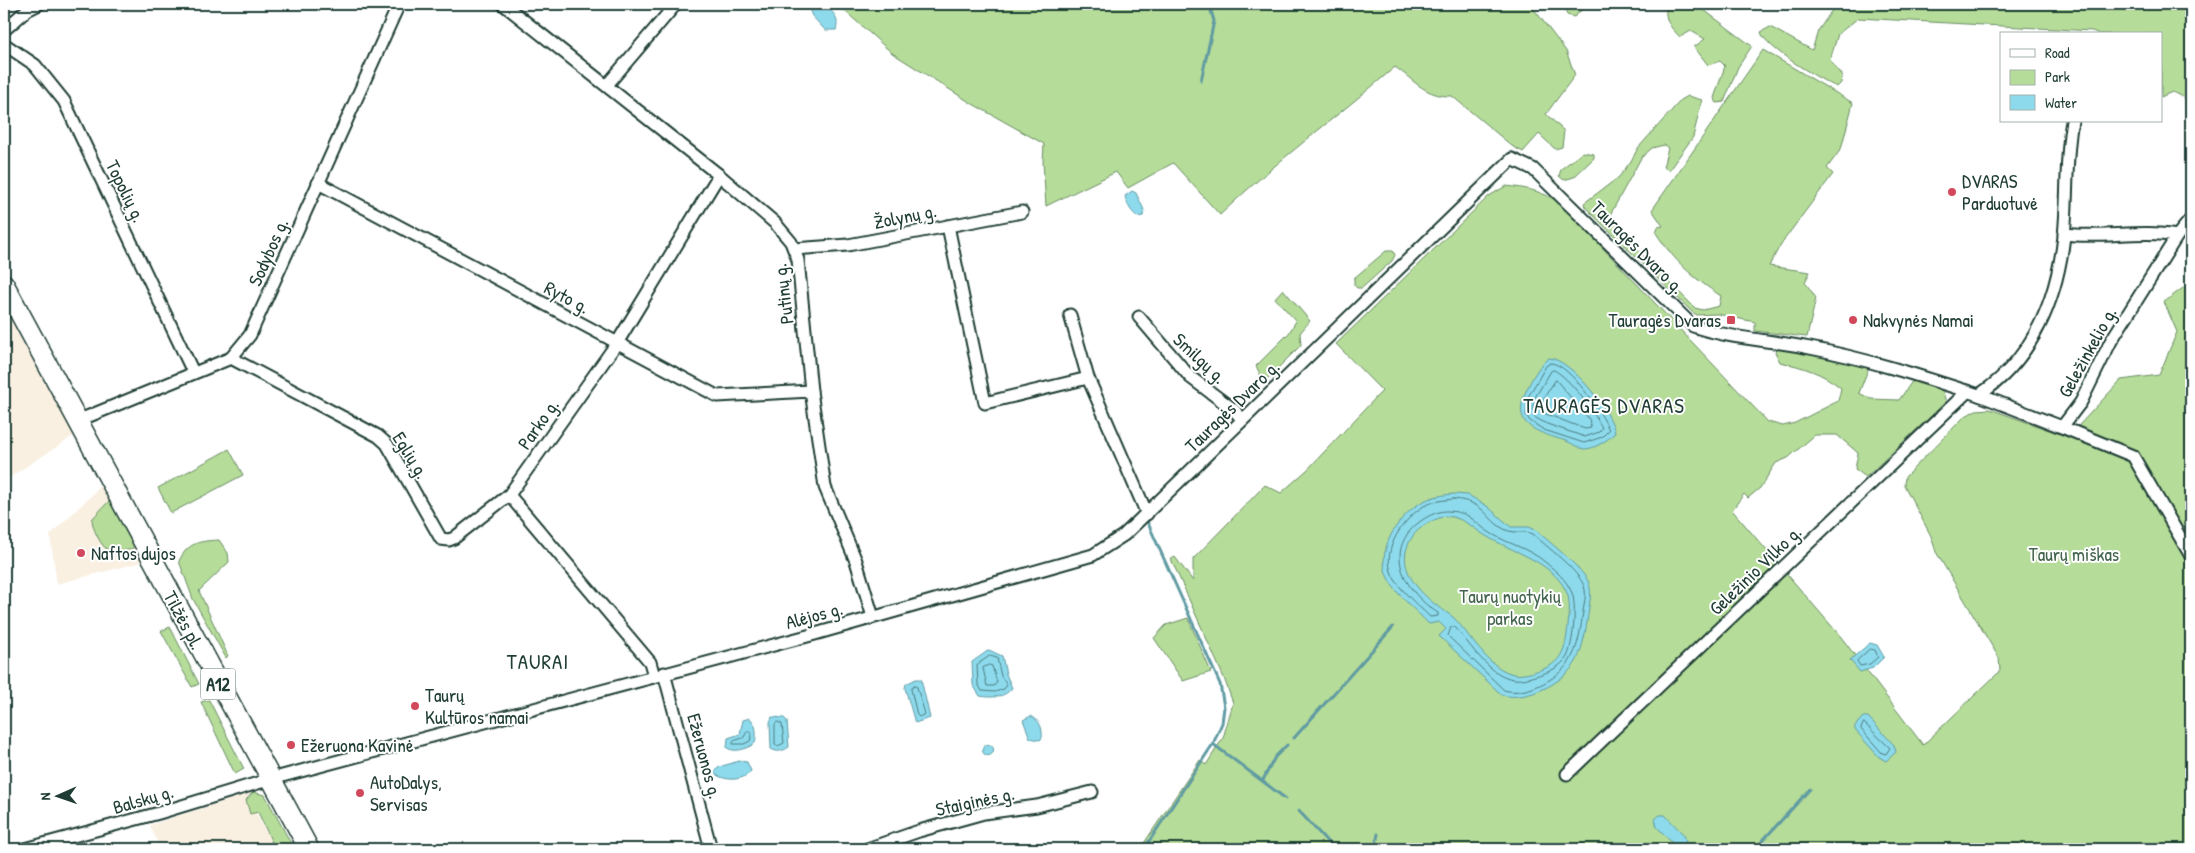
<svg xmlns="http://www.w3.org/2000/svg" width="2195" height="853" font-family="'Patrick Hand',sans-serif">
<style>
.built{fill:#f9f0e2}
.green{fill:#b5dc98;stroke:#6a8c66}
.water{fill:#8ddaed;stroke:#619ba3;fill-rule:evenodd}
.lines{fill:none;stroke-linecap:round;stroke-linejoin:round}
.shore{stroke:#4b7c7e;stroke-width:1}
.stream{stroke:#619ba3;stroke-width:3}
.minor-casing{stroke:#1f3d34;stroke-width:15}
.trunk-casing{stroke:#1f3d34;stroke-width:22}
.minor{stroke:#fff;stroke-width:11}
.trunk{stroke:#fff;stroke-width:19}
.poi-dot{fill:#d1495b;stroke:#fff;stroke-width:2}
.labels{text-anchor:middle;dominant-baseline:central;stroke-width:4;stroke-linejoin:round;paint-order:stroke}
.shield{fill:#fff;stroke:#627771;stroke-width:1}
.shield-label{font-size:18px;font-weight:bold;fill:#1f3d34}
.poi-label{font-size:19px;fill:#1f3d34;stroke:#fff;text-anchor:start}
.street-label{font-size:19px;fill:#1f3d34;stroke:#fff}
.park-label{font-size:19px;fill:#44654d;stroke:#fff}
.quarter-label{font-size:21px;letter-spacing:1px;fill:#1f3d34;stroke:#fff}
</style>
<rect width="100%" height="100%" fill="#fff"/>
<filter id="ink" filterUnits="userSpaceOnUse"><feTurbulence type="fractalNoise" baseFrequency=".02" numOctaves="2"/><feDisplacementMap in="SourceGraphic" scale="10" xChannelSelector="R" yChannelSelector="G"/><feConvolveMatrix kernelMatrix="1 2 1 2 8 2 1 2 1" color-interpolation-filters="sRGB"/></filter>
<g filter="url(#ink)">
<!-- built -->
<g class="built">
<polygon points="4,306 8,309 75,435 4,481"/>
<polygon points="99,485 110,500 102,508 106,549 113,553 132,549 135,544 145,561 57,584 50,535 95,492"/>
<polygon points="253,792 248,796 275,849 160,849 150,825"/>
</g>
<!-- green -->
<g class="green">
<path d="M837,4h693l36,47 9,24 -29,39 18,17 -2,16 -7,2 -16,-15 -16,18 -11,-6 -60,-50c-26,1 -37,-15 -57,-29 -58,50 -119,94 -175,148l-47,-52 -45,25 -12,-16 -70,34 -3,-44 1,-18 -73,-41 -79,-50z"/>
<polygon points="1563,4 1588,4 1574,17 1567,15"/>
<path d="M1667,4h29l56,42 -14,21 -14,35 -7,1 -3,-5 11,-32 -5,-5 -12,4 -14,-18 11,-8 -14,-8 -11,6c-10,-10 -17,-18 -13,-33z"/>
<path d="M1831,4h360v103l-8,-10 -11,-5 -11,5v-63h-62l-7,-3 -234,-13 -20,16 -8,26 12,16 -1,7 -4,4c-15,-6 -73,-40 -76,-55l9,-5 42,23 6,-19 16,-24z"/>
<path d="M1763,50l90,53 -12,46 -14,19 6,6 -52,70 -12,22 41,6 -5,10 11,16 -9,39 -52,-6v-9l-38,-8 -20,1 -5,-3 -107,-105 -1,-4 35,-26 12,-16 7,-13 43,-48 7,-4 14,4 -9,37 -24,33 -6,-3 5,-19 -4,-3 -12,3 -11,10 -31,57 13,20 72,73 8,2 16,-4 2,-10c-29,-19 -46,-34 -65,-63l2,-6 5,-1 -11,-16z"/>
<polygon points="1583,152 1594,154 1594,158 1574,177 1564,180 1559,176 1561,169"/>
<path d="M1506,186c21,2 36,5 54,17l208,219 15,4 12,-3 43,-22 3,-13c-18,-15 -38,-21 -61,-26l-5,-10 3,-6 91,21 -10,26 12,6 28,1 14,-20 29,9 4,13 -80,75 -11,-8 3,-16 -21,-18h-22l-27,23 -12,5 -16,25 -12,10 -4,-4 -12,16 109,127 82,108 77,-74 -1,-13 -63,-106 -5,-16 -27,-51 1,-8 59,-60 12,-7 14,-1 78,28 53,-57 38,-5 18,-43 -13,-30 27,-20v567h-1051l60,-89 6,5 17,-27 10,-35 -9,-25 -53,-119 4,-2 18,24v-22l72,-74 16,8 26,-23 75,-79 -46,-47 153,-148z"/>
<polygon points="1386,251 1393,251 1395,255 1392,261 1362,288 1357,288 1354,285 1354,278"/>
<polygon points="1283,289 1310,321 1300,333 1301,345 1267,379 1261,376 1256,366 1289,333 1296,321 1275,298"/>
<polygon points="229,449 243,475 171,513 158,488"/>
<path d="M110,500l25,44 -3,5c-5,1 -14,4 -20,3 -10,-2 -20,-24 -20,-33z"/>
<path d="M219,540l9,13 1,9 -30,29 29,65 -2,2 -33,-59 -14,-38c9,-19 21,-20 40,-21z"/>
<polygon points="1188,618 1211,672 1183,681 1154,638 1166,625"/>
<polygon points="170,627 199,684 192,687 161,631"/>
<polygon points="209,700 244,769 235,774 201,702"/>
<polygon points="253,792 265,795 294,849 275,849 258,812 250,814 246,800"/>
</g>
<!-- water -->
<g class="water">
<path d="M814,5c13,0 27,9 22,25h-11l-13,-14 -3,-7z"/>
<path d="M1132,191l4,2 9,19 -2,4 -5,1c-7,-5 -11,-12 -13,-21z"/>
<path d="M1549,358c22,1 63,54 66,75 -8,7 -19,16 -31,16 -6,-1 -12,-6 -18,-8 -32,-10 -58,-16 -37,-56 5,-10 11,-21 20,-27z"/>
<path d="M1454,494l14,1 19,11 24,21h18l7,3c13,12 44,36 52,51 5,11 1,23 0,34 -2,15 -5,31 -11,45 -12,23 -51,42 -75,35l-63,-59 7,-7 -7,-7 -10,2c-13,-14 -33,-29 -41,-46 -14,-28 12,-65 36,-77 10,-5 19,-6 30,-7zM1445,516c20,1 29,14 46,23 26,14 67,26 77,57 3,12 0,26 -1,38 -2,16 -7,29 -24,35 -9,3 -23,8 -33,4 -24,-8 -39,-37 -56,-55 -5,-5 -13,-8 -18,-13 -18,-14 -38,-36 -28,-60 6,-16 21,-24 37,-29z"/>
<polygon points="1870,643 1877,645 1884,657 1873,668 1860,672 1850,660"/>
<path d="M989,650l13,6 4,18 6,14c-8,10 -20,10 -32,8l-7,-11 -1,-23z"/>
<polygon points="916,679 921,679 930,718 915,723 905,688 906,684"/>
<path d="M1031,716c9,5 12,12 11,22l-2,2 -10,-2 -7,-18z"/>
<path d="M772,717l12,1 3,3 2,26c-6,4 -11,6 -18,2l-1,-27z"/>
<polygon points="1863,717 1868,717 1894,745 1896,752 1886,761 1879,757 1855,730 1855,726"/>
<path d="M750,718c7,8 7,15 5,25 -8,6 -19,10 -28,5l1,-10 12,-4 3,-14z"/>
<circle cx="988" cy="750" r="5.5"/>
<path d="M739,761l8,1 4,9c-8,11 -28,10 -37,2l5,-6z"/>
<polygon points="1660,815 1665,815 1684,835 1686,841 1684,845 1676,847 1657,827 1655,819"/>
</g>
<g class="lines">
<!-- shore -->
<g class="shore">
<path d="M1551,363c19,1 51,50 58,67l-7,7 -18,6 -40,-13 -14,-9 -4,-6 2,-18 18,-31z"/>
<path d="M1554,370c15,7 41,43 48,58l-3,4 -14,5 -38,-13 -13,-7v-18l17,-28z"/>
<polygon points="1556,380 1589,419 1591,428 1585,429 1541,412 1542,401"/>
<path d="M1454,499c33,3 31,21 52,31 10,4 18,0 27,4 13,12 45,36 51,52 3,8 0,17 -1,26 -2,15 -4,31 -11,45 -9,20 -46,40 -68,33l-56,-54 3,-9h4c14,16 30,42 51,50 10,4 19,2 29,-1 12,-3 25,-8 32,-19 6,-12 10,-51 5,-64 -6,-14 -15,-21 -27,-31 -15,-13 -36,-18 -53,-28 -9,-5 -16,-13 -24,-18 -7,-4 -15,-5 -23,-5 -10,1 -19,6 -27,12 -36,29 -12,70 20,90v3l-8,1c-12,-12 -31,-27 -38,-43 -11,-25 12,-56 32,-68 10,-5 20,-6 30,-7z"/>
<polygon points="1870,649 1875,650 1878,657 1870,664 1860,666 1857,661"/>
<polygon points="990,656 997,658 1001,676 1007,685 1004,689 995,692 982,691 978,684 977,665"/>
<polygon points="989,665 992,666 997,682 994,686 987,686 983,668"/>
<polygon points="915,686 917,687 925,714 919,717 917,715 911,689"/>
<polygon points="778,722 782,724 784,743 778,746 775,744 775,725"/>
<polygon points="1864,723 1890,748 1886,754 1882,753 1861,729"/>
<polygon points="748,731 752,734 750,741 744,744 733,744 733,741 743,738"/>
</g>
<!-- stream -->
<g class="stream">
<polyline points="1023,5 1038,4"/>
<polyline points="1201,81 1214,21 1209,4"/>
<polyline points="1294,738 1393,627"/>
<polyline points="1213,744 1286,799"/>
<polyline points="1263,780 1275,757 1287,745"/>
<polyline points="1299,811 1334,849"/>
<polyline points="1144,849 1213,744 1222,723 1224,707 1220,684 1147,521"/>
<polyline points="1375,849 1378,834"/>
<polyline points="1755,849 1810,789"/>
</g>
<!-- minor casing -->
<g class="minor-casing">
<g id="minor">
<polyline points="503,4 719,175 775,223 791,242 798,260 811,391 825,487 856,561 873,617"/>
<polyline points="4,30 27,10 39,4"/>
<polyline points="4,44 35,65 64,101 193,372"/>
<polyline points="607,85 676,4"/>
<polyline points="318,183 717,396 811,391"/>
<polyline points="948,226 985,403 1088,378"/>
<path d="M2064,234c38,5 76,-5 113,2"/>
<polyline points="794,249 848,245 1022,212"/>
<polyline points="1070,315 1088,378 1147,514"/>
<polyline points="1139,317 1190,377 1234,410 1242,419"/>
<polyline points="231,358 378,436 387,444 441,539 449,540 454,538 509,495"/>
<polyline points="1979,395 2062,427 2081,402 2111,341 2177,236 2191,219"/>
<polyline points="77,421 231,358 250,335 399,4"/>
<polyline points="2062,427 2133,456 2191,556"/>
<polyline points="664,673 711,849"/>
<polyline points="654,676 650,662 509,495 617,343 719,175"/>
<polyline points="1567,774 1968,391"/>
<path d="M25,849l134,-36 112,-34 544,-145 278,-79 31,-20 388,-376 21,10 160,157c37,13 79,14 117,22 58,11 113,29 169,47 54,-36 78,-96 85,-159 4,-39 1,-77 8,-115"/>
<polyline points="867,849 919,831 984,813 1037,806 1092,792"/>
</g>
</g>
<!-- trunk casing -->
<g class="trunk-casing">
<polyline id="trunk" points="4,284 309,849"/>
</g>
<!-- minor -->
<use href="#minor" class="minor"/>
<!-- trunk -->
<use href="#trunk" class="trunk"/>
</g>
</g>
<!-- markers -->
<g class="poi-dot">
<circle cx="1952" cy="192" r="5"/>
<rect x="1726" y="315" width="10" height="10" rx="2.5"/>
<circle cx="1853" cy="320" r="5"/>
<circle cx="81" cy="553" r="5"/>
<circle cx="415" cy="706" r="5"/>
<circle cx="291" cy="745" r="5"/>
<circle cx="360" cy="793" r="5"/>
</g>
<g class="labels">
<!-- shield labels -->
<rect class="shield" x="200.5" y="668.5" width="35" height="31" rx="4"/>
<g class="shield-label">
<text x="218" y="684">A12</text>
</g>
<!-- poi labels -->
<g class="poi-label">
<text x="1962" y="181">DVARAS<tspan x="1962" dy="22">Parduotuvė</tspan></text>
<text x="1721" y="320" text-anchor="end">Tauragės Dvaras</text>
<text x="1863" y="320">Nakvynės Namai</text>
<text x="91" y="553">Naftos dujos</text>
<text x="425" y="695">Taurų<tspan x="425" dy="22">Kultūros namai</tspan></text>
<text x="301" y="745">Ežeruona Kavinė</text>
<text x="370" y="782">AutoDalys,<tspan x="370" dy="22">Servisas</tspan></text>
</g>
<!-- street labels -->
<g class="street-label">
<text transform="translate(126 191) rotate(64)">Topolių g.</text>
<text transform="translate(905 216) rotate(-11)">Žolynų g.</text>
<text transform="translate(1638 247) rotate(45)">Tauragės Dvaro g.</text>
<text transform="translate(268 252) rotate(-66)">Sodybos g.</text>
<text transform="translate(783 294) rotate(-97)">Putinų g.</text>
<text transform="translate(567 297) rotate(28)">Ryto g.</text>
<text transform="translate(2087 352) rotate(-61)">Geležinkelio g.</text>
<text transform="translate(1200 358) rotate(43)">Smilgų g.</text>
<text transform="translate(1232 406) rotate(-44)">Tauragės Dvaro g.</text>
<text transform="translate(538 424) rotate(-55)">Parko g.</text>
<text transform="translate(411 455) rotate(58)">Eglių g.</text>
<text transform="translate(1755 570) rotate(-44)">Geležinio Vilko g.</text>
<text transform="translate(814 615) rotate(-15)">Alėjos g.</text>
<text transform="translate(184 620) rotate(62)">Tilžės pl.</text>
<text transform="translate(705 756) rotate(75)">Ežeruonos g.</text>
<text transform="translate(143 799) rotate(-16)">Balskų g.</text>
<text transform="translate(975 801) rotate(-12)">Staiginės g.</text>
</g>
<!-- park labels -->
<g class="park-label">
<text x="2074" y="554">Taurų miškas</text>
<text x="1510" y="596">Taurų nuotykių<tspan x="1510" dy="22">parkas</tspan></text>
</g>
<!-- quarter labels -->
<g class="quarter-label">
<text x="1604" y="405">TAURAGĖS DVARAS</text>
<text x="538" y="661">TAURAI</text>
</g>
</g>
<!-- margin -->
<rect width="2195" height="853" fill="none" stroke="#fff" stroke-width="20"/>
<rect x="10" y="10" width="2175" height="833" fill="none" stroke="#1f3d34" stroke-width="2" filter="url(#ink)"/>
<!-- legend -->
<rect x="2000" y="32" width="162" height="90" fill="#ffffff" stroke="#a5b1ae"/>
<rect x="2010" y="49" width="25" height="8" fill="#ffffff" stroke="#a5b1ae"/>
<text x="2045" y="58" font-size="15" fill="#1f3d34">Road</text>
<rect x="2010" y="70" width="25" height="15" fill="#b5dc98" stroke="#a5b1ae"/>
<text x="2045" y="82" font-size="15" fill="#1f3d34">Park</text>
<rect x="2010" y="95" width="25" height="15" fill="#8ddaed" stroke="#a5b1ae"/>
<text x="2045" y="108" font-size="15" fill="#1f3d34">Water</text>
<!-- north arrow -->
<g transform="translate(58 796) rotate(268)" stroke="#ffffff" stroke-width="4" paint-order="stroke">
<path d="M0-4L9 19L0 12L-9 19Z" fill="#1f3d34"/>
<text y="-8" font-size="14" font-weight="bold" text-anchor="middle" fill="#1f3d34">N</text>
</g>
</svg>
